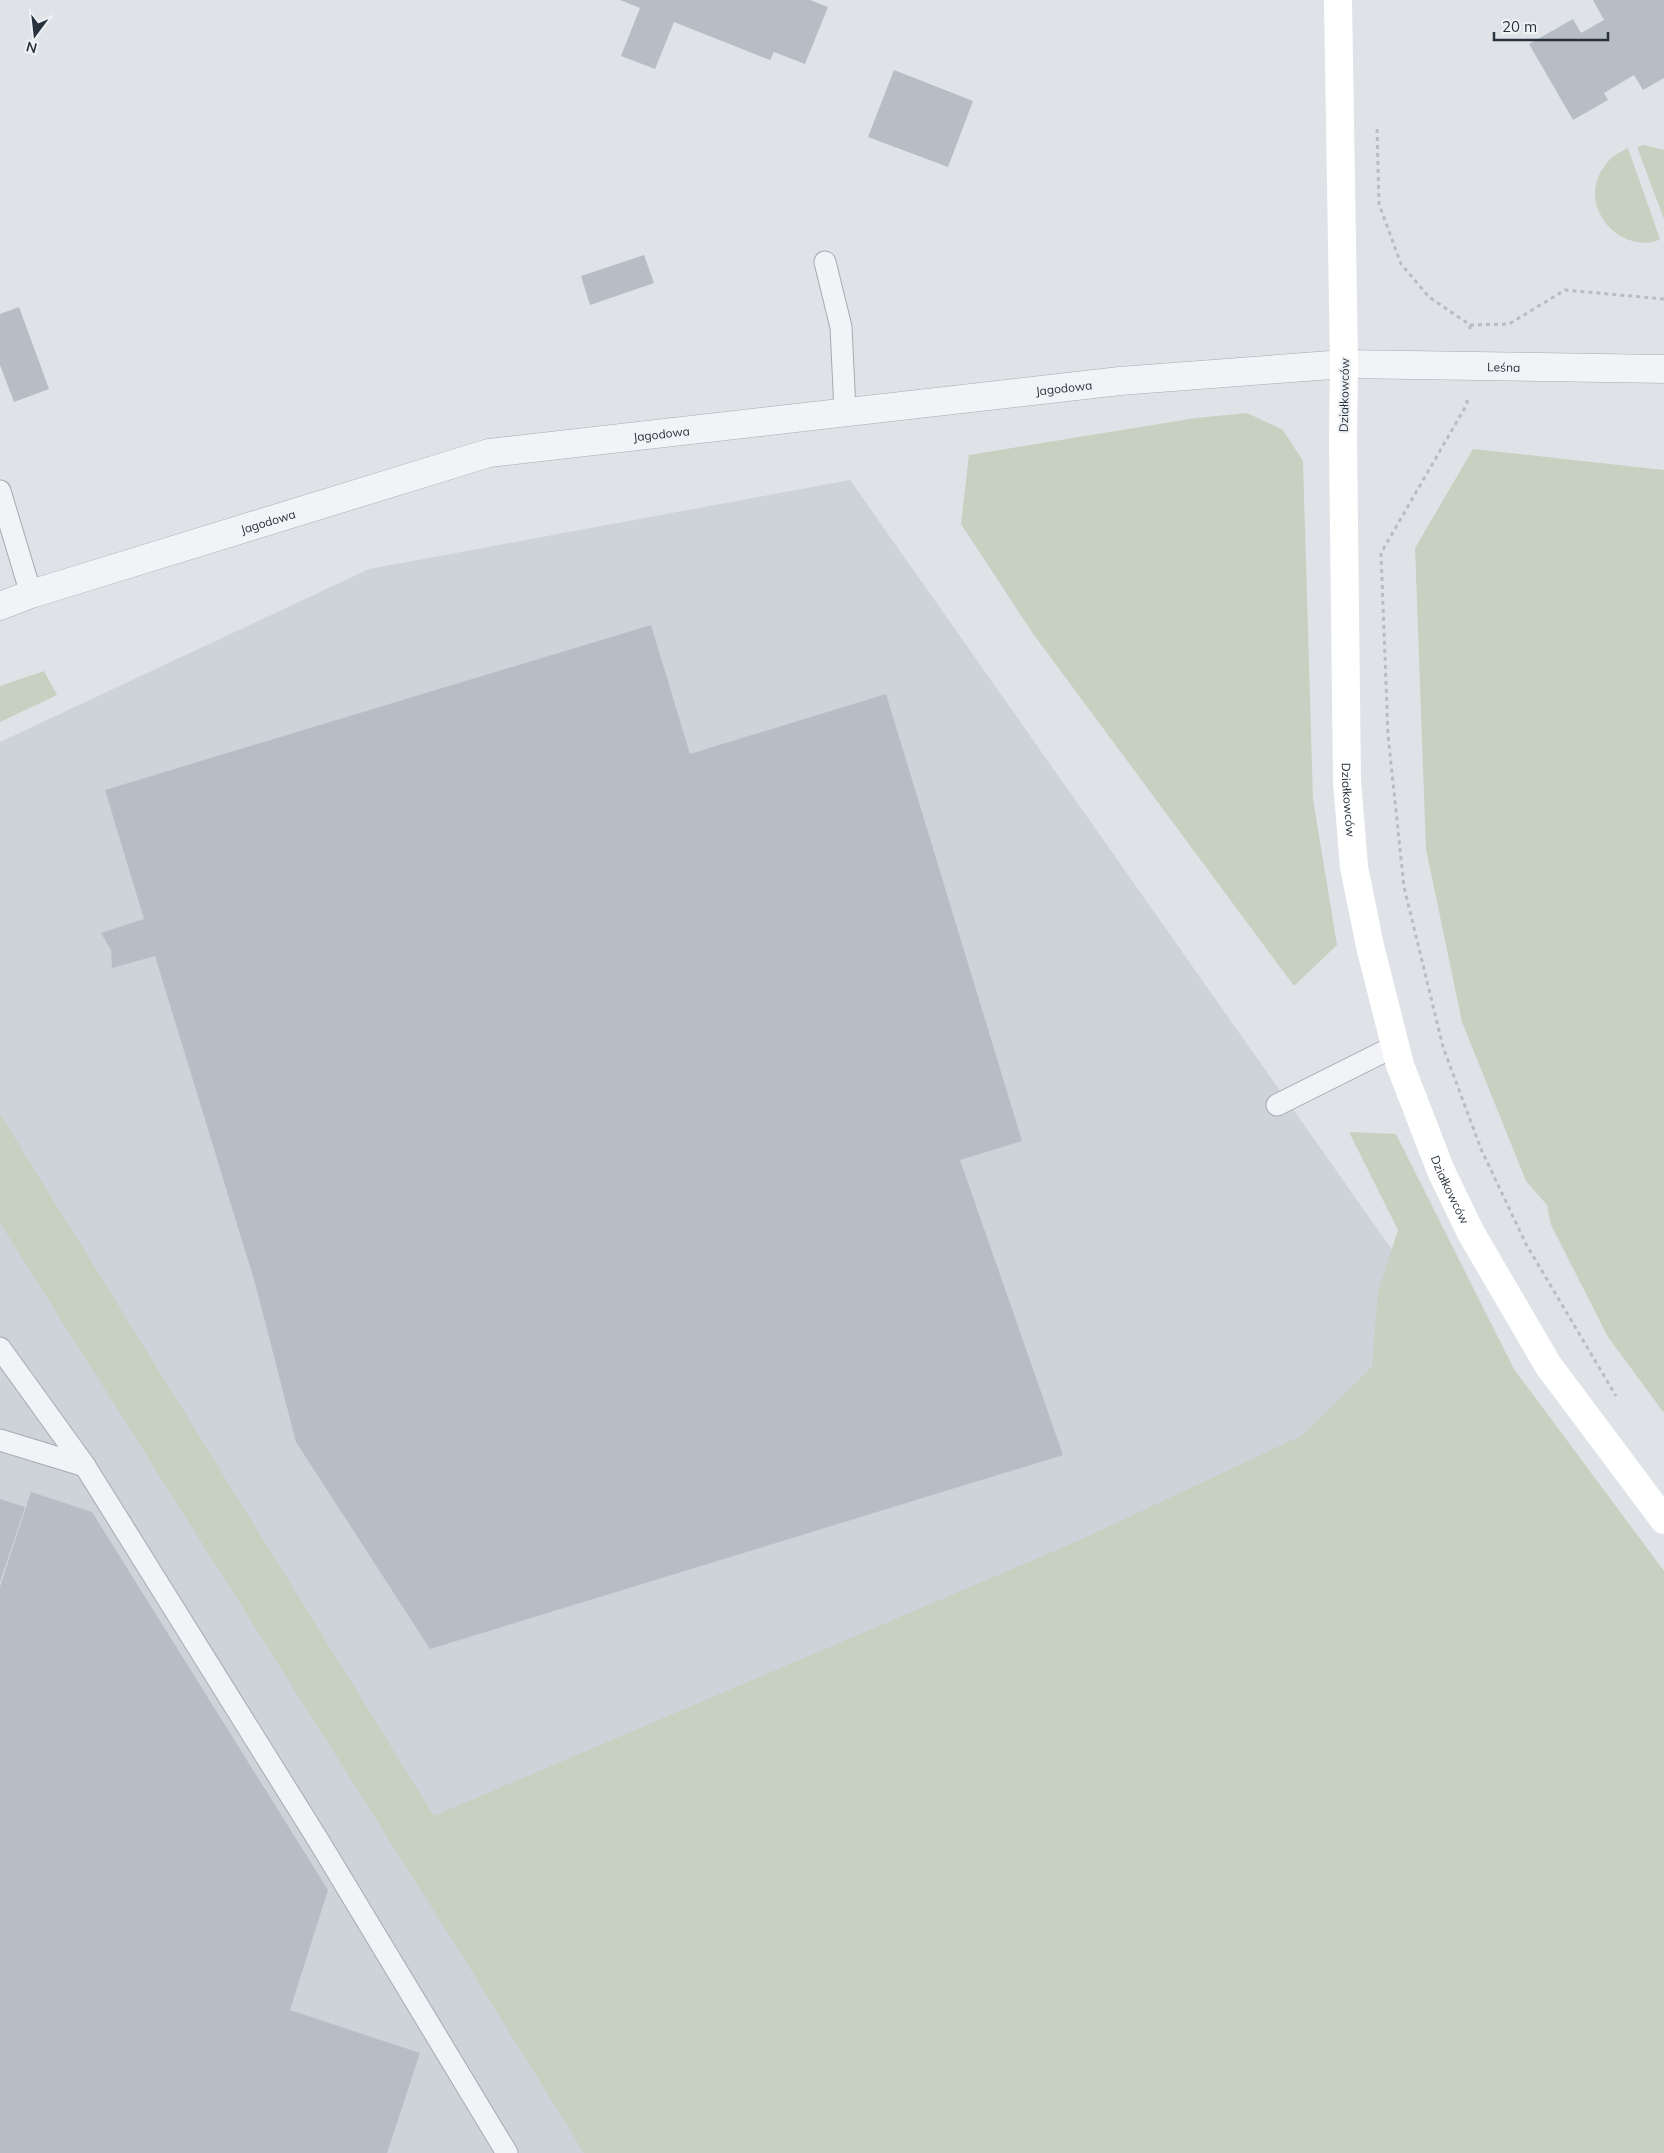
<svg xmlns="http://www.w3.org/2000/svg" width="1664" height="2153" font-family="Mulish,sans-serif">
<style>
.built{fill:#cdd3d9}
.green{fill:#c7d0c1}
.building{fill:#b7bdc4}
.lines{fill:none;stroke-linecap:round;stroke-linejoin:round}
.lane-casing{stroke:#a5abb1;stroke-width:23}
.street-casing{stroke:#a5abb1;stroke-width:29}
.path{stroke:#b9bdc2;stroke-width:3;stroke-dasharray:4 4;stroke-linecap:butt}
.lane{stroke:#f1f3f6;stroke-width:21}
.street{stroke:#f1f3f6;stroke-width:28}
.secondary{stroke:#fff;stroke-width:28}
.labels{text-anchor:middle;dominant-baseline:central;stroke-width:4.5;stroke-linejoin:round;paint-order:stroke}
.street-label{font-size:12px;fill:#29333d;stroke:#eef2f5}
</style>
<rect width="100%" height="100%" fill="#dfe3e7"/>
<!-- built -->
<polygon class="built" points="850,480 1478,1372 616,2153 0,2153 0,742 369,569"/>
<!-- green -->
<g class="green">
<polygon points="1644,145 1664,150 1664,219 1637,147"/>
<path d="M1628,148l32,91c-8,5 -19,4 -27,2 -31,-8 -50,-46 -29,-74 6,-10 14,-14 24,-19z"/>
<polygon points="1247,413 1283,430 1303,461 1313,799 1337,945 1294,986 1034,635 961,524 969,455 1196,418"/>
<polygon points="1473,449 1664,470 1664,1413 1608,1337 1551,1225 1547,1205 1526,1181 1462,1022 1426,849 1415,548"/>
<polygon points="44,671 57,695 0,722 0,686"/>
<polygon points="0,1114 434,1816 1078,1541 1301,1436 1372,1367 1378,1292 1398,1230 1349,1132 1396,1134 1514,1369 1664,1571 1664,2153 584,2153 463,1957 0,1223"/>
</g>
<!-- building -->
<g class="building">
<polygon points="620,0 810,0 828,7 805,64 774,52 770,60 674,22 655,69 621,56 640,8"/>
<polygon points="1593,0 1664,0 1664,78 1643,90 1634,75 1604,93 1608,100 1573,120 1529,44 1573,19 1581,33 1604,20"/>
<polygon points="894,70 973,101 948,167 868,137"/>
<polygon points="644,255 654,283 590,305 581,276"/>
<polygon points="19,307 49,389 14,402 0,365 0,314"/>
<polygon points="651,625 690,754 886,694 1022,1141 960,1160 1063,1455 430,1649 296,1442 255,1283 155,956 112,968 111,950 101,933 144,919 105,790"/>
<polygon points="31,1492 92,1512 328,1890 290,2010 420,2053 387,2153 0,2153 0,1587"/>
<polygon points="0,1499 25,1507 0,1582"/>
</g>
<g class="lines">
<!-- lane casing -->
<g class="lane-casing">
<g id="lane">
<polyline points="825,262 841,327 845,411"/>
<polyline points="0,491 31,594"/>
<polyline points="1277,1105 1395,1046"/>
<polyline points="0,1348 85,1466 320,1843 507,2153"/>
<polyline points="0,1440 85,1466"/>
</g>
</g>
<!-- street casing -->
<g class="street-casing">
<g id="street">
<path id="s1" d="M0,606l31,-12 458,-141 631,-72 224,-17 320,5"/>
</g>
</g>
<!-- path -->
<g class="path">
<polyline points="1377,129 1379,204 1401,264 1429,297 1470,325 1470,333"/>
<polyline points="1470,325 1509,324 1565,290 1664,299"/>
<polyline points="1467,400 1467,404 1381,553 1388,735 1404,887 1443,1047 1481,1149 1526,1244 1616,1396"/>
</g>
<!-- lane -->
<use href="#lane" class="lane"/>
<!-- street -->
<use href="#street" class="street"/>
<!-- secondary -->
<path class="secondary" id="s2" d="M1338,0l6,364 -1,77 4,340 7,86 16,79 30,119 41,106 30,62 77,132 116,155"/>
</g>
<g class="labels">
<!-- street labels -->
<g class="street-label">
<text stroke="none"><textPath href="#s1" startOffset="1532">Leśna</textPath></text>
<text stroke="none"><textPath href="#s1" startOffset="1091">Jagodowa</textPath></text>
<text transform="translate(1344 395) rotate(-89)">Działkowców</text>
<text stroke="none"><textPath href="#s1" startOffset="686">Jagodowa</textPath></text>
<text stroke="none"><textPath href="#s1" startOffset="281">Jagodowa</textPath></text>
<text stroke="none"><textPath href="#s2" startOffset="800">Działkowców</textPath></text>
<text stroke="none"><textPath href="#s2" startOffset="1205">Działkowców</textPath></text>
</g>
</g>
<!-- north arrow -->
<g transform="translate(35 35) rotate(195)" stroke="#eef2f5" stroke-width="4" paint-order="stroke">
<path d="M0-4L9 19L0 12L-9 19Z" fill="#29333d"/>
<text y="-8" font-size="14" font-weight="bold" text-anchor="middle" fill="#29333d">N</text>
</g>
<!-- scale -->
<path d="M1494 32v8h114v-8" fill="none" stroke="#29333d" stroke-width="2.5"/>
<text x="1502" y="32" font-size="15" fill="#29333d" stroke="#eef2f5" stroke-width="4" paint-order="stroke">20 m</text>
</svg>
